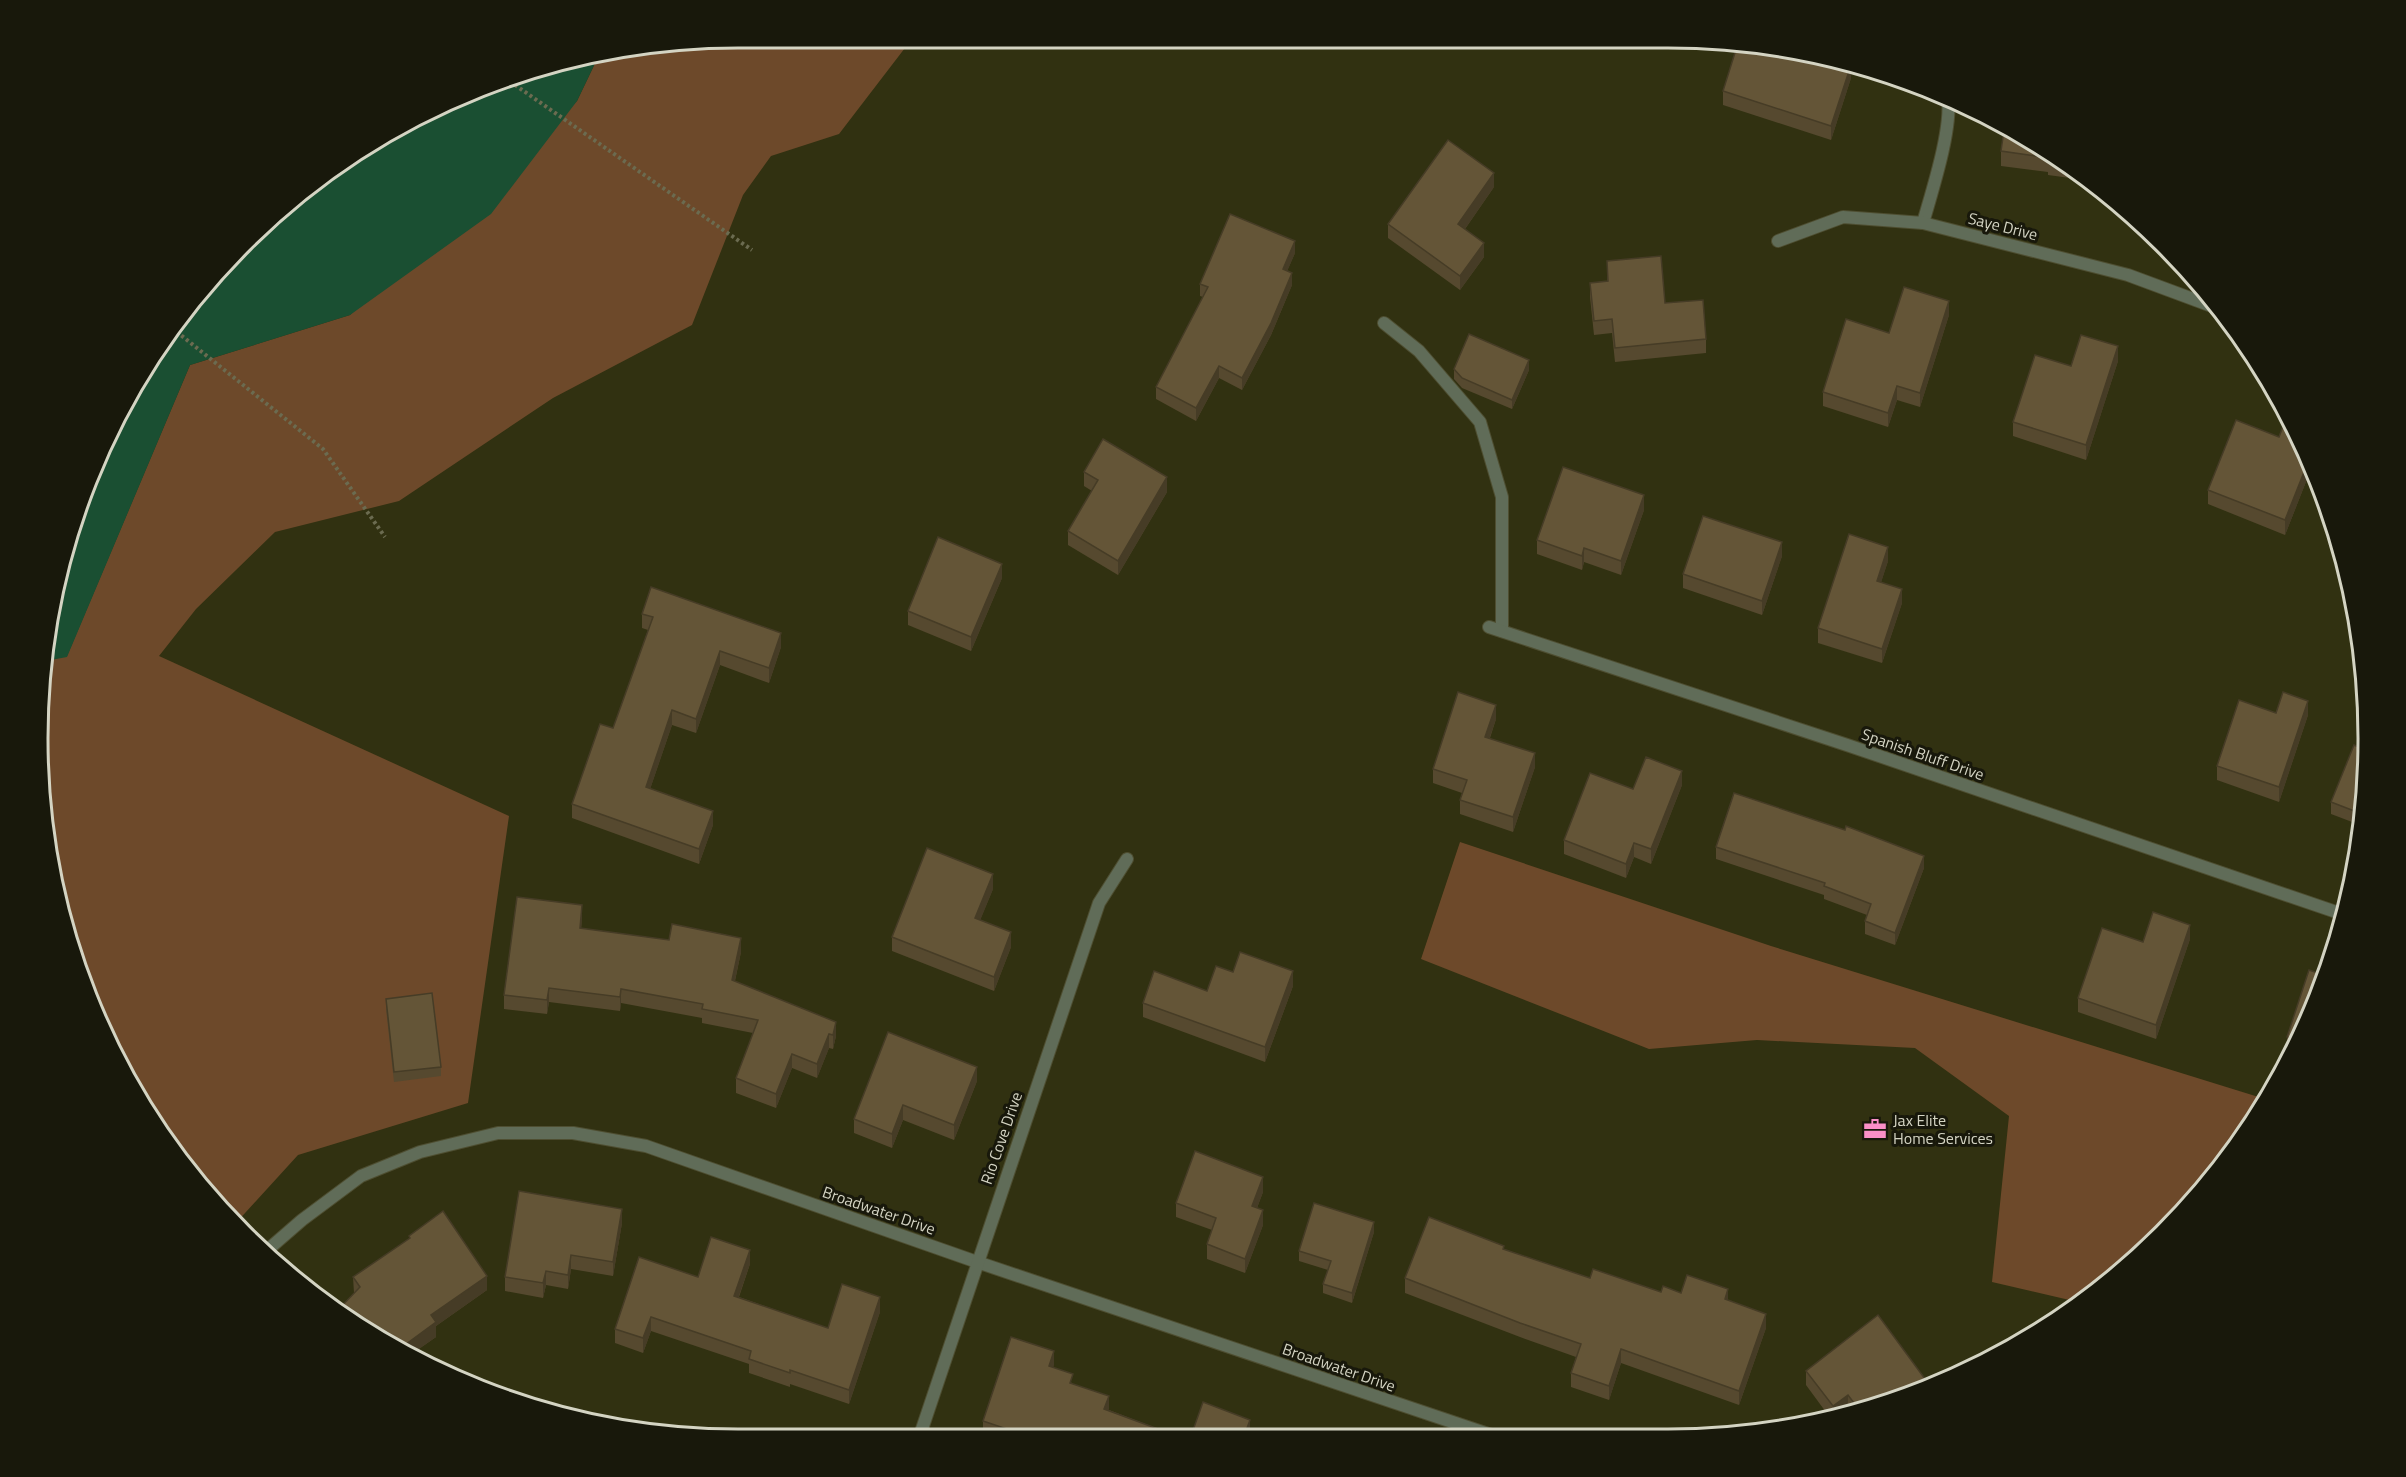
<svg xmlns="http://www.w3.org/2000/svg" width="2406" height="1477" font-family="'Titillium Web',sans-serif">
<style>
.green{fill:#6d492a}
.water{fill:#1a4f32}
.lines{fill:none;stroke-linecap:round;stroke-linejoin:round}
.lane-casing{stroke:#4e4e31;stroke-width:14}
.street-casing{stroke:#4e4e31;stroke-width:14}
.path{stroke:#6b6b50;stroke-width:4;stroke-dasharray:3 3;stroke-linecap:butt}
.lane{stroke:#606c58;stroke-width:12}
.street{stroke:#606c58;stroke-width:12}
.wall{fill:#56492f}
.shaded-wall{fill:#463c26}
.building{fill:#645537;stroke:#463c26;stroke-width:1.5}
.labels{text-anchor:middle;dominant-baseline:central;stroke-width:6;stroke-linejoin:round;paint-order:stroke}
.street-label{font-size:16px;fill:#d4d4c3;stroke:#18180b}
.poi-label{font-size:16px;fill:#d4d4c3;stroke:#18180b;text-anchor:start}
.rim{fill:none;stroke:#d4d4c3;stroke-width:3}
</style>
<rect width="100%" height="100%" fill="#313111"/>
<!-- green -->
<g class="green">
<polygon points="647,44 908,44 839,134 771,156 743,195 692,325 553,398 399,501 275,532 196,609 159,656 509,816 468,1103 298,1155 235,1224 156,1128 75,964 44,830 38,738 45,661 67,656 190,365 350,315 577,101 599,55"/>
<polygon points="1460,842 1771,946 2265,1099 2224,1165 2130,1265 2078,1302 1992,1282 2009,1116 1915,1048 1757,1040 1649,1049 1421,959"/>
</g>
<!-- water -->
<polygon class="water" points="599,55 577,101 491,214 350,315 190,365 67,657 45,661 51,602 75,513 110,428 182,312 312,182 428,110 513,75"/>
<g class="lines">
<!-- lane casing -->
<g class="lane-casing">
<polyline id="lane" points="1384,323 1419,351 1480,422 1502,497 1502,631"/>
</g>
<!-- street casing -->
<g class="street-casing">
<g id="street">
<path d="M1923,223c9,-32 29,-93 25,-125"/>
<polyline points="1778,241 1843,217 1923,223 2128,275 2217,308"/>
<polyline points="1489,627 1847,745 2345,915"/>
<polyline points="264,1253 302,1220 361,1176 420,1152 498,1133 573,1133 646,1146 977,1262 1497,1437"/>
<polyline points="920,1435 1099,903 1127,859"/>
</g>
</g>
<!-- path -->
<g class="path">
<polyline points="505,78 752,250"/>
<polyline points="172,328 323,449 385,537"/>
</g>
<!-- lane -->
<use href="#lane" class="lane"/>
<!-- street -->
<use href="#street" class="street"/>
</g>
<!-- wall -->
<g class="wall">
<polygon points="1851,68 1851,78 1831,140 1723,105 1723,91"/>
<polygon points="2004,130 2092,181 2048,175 2048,172 2001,166 2001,151"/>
<polygon points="1494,187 1465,229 1484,257 1460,290 1388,238 1388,224"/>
<polygon points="1295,253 1287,271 1292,285 1271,335 1242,390 1219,378 1196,421 1156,399 1156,387 1203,297 1200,296 1200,284"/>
<polygon points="1607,261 1665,303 1706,339 1706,353 1615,362 1612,333 1594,335 1590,297 1590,283 1607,281"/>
<polygon points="1949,315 1920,407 1897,400 1888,427 1823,406 1823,392 1889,333"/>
<polygon points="2118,361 2086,460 2013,436 2013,422 2071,366"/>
<polygon points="1454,369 1529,370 1512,409 1462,388 1454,379"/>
<polygon points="2287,416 2311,469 2285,535 2208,504 2208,490 2279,437"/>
<polygon points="1084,472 1167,492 1118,575 1068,545 1068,531 1092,491 1084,486"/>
<polygon points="1644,510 1621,575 1584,562 1582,570 1537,554 1537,540"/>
<polygon points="1782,556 1762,615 1683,588 1683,574"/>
<polygon points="1888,561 1881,582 1902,603 1882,663 1818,643 1818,628"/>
<polygon points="1002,578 971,651 908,625 908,611"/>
<polygon points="642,614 781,647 769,683 720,665 696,733 672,725 650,789 713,825 699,864 572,818 572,804 613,728 648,630 642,628"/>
<polygon points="2276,713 2308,715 2279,802 2217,780 2217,766"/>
<polygon points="1496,719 1490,738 1535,767 1513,832 1460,814 1460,800 1462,793 1433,783 1433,769"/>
<polygon points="2367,784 2360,825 2331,814 2331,802"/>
<polygon points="1682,785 1651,864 1634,857 1626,878 1564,854 1564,840 1633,789"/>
<polygon points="1716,847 1924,868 1895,945 1865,934 1865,921 1867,915 1824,899 1824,895 1716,859"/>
<polygon points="993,889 980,920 1011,947 994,991 892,951 892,937"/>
<polygon points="582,919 581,929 741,952 735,981 836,1036 833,1049 829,1048 817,1078 792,1068 776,1108 736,1093 736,1078 753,1033 702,1023 702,1018 621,1003 620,1011 549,1002 547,1014 504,1009 504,995"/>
<polygon points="2190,939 2156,1039 2078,1012 2078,998"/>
<polygon points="1233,972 1293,986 1265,1062 1143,1017 1143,1003 1207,991"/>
<polygon points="2324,975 2296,1049 2287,1047 2287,1037"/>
<polygon points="386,999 441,1067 441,1076 394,1082 386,1009"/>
<polygon points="977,1081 954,1140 903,1120 892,1148 854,1133 854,1119"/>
<polygon points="1263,1192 1257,1208 1263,1225 1245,1273 1207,1259 1207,1244 1212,1230 1176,1217 1176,1203"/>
<polygon points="622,1223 613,1276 571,1269 568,1289 546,1285 543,1298 505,1291 505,1277"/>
<polygon points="1374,1232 1352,1303 1323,1293 1323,1284 1328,1270 1299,1261 1299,1251"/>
<polygon points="409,1236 487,1290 436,1326 436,1337 413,1353 338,1310 354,1293 353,1277 409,1239"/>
<polygon points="1504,1249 1590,1278 1661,1292 1681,1293 1728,1300 1766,1328 1739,1405 1621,1363 1609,1400 1571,1387 1571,1373 1576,1357 1520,1337 1405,1293 1405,1278"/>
<polygon points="750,1264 739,1297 828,1328 880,1312 849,1404 790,1384 790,1387 749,1373 749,1364 651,1331 643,1353 615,1343 615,1329 698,1277"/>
<polygon points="1054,1365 1053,1367 1073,1384 1109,1410 1177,1436 983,1434 983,1421"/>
<polygon points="1806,1371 1928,1383 1852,1415 1848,1409 1836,1418 1831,1419 1806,1385"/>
</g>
<!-- shaded-wall -->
<g class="shaded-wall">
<polygon points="1850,68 1851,68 1851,78 1831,140 1831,126"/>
<polygon points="1494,173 1494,187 1458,239 1458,224"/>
<polygon points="1295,241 1295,253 1283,281 1283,269"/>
<polygon points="1484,243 1484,257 1460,290 1460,276"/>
<polygon points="1292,273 1292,285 1271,335 1242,390 1242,378"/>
<polygon points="1949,301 1949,315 1920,407 1920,393"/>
<polygon points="2118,346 2118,361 2086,460 2086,445"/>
<polygon points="1529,360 1529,370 1512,409 1512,400"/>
<polygon points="1219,366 1219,378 1196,421 1196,408"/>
<polygon points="1897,386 1897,400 1888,427 1888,413"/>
<polygon points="2308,462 2311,469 2285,535 2285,520"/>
<polygon points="1167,477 1167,492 1118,575 1118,561"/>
<polygon points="1644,495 1644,510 1621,575 1621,561"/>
<polygon points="1782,542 1782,556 1762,615 1762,601"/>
<polygon points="1888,547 1888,561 1877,595 1877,581"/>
<polygon points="1584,548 1584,562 1582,570 1582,556"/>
<polygon points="1002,564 1002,578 971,651 971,637"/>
<polygon points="1902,589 1902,603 1882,663 1882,649"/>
<polygon points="781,633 781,647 769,683 769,668"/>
<polygon points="720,651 720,665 696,733 696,719"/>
<polygon points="2308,701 2308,715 2279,802 2279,787"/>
<polygon points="1496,705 1496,719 1485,751 1485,737"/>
<polygon points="672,710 672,725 646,801 646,787"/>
<polygon points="1535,753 1535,767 1513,832 1513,817"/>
<polygon points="1682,771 1682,785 1651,864 1651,849"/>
<polygon points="713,811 713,825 699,864 699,849"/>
<polygon points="1634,843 1634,857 1626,878 1626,864"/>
<polygon points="1924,856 1924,868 1895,945 1895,933"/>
<polygon points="993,874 993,889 975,933 975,918"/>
<polygon points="582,905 582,919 580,943 580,928"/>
<polygon points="2190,925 2190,939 2156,1039 2156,1025"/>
<polygon points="1011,932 1011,947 994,991 994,977"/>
<polygon points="741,938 741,952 732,994 732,980"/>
<polygon points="1293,971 1293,986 1265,1062 1265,1047"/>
<polygon points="549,988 549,1002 547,1014 547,1000"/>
<polygon points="621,989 621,1003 620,1011 620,997"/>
<polygon points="836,1022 836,1036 833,1049 833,1035"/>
<polygon points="829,1034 829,1048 817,1078 817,1064"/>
<polygon points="792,1054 792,1068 776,1108 776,1094"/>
<polygon points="977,1067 977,1081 954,1140 954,1125"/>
<polygon points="903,1105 903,1120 892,1148 892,1134"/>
<polygon points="1263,1177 1263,1192 1252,1221 1252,1206"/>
<polygon points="622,1209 622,1223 613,1276 613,1262"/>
<polygon points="1263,1210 1263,1225 1245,1273 1245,1259"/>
<polygon points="1374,1222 1374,1232 1352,1303 1352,1293"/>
<polygon points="750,1250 750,1264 734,1310 734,1296"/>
<polygon points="571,1255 571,1269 568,1289 568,1275"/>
<polygon points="546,1271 546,1285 543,1298 543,1283"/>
<polygon points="487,1276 487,1290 436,1326 436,1337 413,1353 402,1347 431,1315"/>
<polygon points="1728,1289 1728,1304 1725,1299"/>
<polygon points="880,1297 880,1312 849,1404 849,1390"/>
<polygon points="1766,1314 1766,1328 1739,1405 1739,1391"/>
<polygon points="651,1317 651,1331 643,1353 643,1338"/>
<polygon points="1621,1349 1621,1363 1609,1400 1609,1386"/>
<polygon points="1054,1351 1054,1365 1049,1379 1049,1366"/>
<polygon points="1848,1395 1848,1409 1836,1418 1833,1418 1833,1406"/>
<polygon points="1109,1396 1109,1410 1104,1409"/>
<polygon points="1250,1420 1250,1434 1249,1436 1244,1436"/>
</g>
<!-- building -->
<g class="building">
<polygon points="1738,43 1759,43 1850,68 1831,126 1723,91"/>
<polygon points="2004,130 2060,163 2048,161 2049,158 2001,151"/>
<polygon points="1448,140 1494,173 1458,224 1484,243 1460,276 1388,224"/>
<polygon points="1230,214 1295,241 1283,269 1292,273 1271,323 1242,378 1219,366 1196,408 1156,387 1208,287 1200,284"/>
<polygon points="1661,256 1665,303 1703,300 1706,339 1615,348 1612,319 1594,321 1590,283 1608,281 1607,261"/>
<polygon points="1904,287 1949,301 1920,393 1897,386 1888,413 1823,392 1846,319 1889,333"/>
<polygon points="1469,334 1529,360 1512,400 1462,378 1454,369"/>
<polygon points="2081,335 2118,346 2086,445 2013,422 2035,355 2071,366"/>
<polygon points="2287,416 2308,462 2285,520 2208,490 2236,420 2279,437"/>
<polygon points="1103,439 1167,477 1118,561 1068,531 1098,480 1084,472"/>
<polygon points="1563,467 1644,495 1621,561 1584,548 1582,556 1537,540"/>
<polygon points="1703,516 1782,542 1762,601 1683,574"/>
<polygon points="1849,534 1888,547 1877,581 1902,589 1882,649 1818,628"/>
<polygon points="938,537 1002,564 971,637 908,611"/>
<polygon points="651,587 781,633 769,668 720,651 696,719 672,710 646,787 713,811 699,849 572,804 600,724 613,728 653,617 642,614"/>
<polygon points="1458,692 1496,705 1485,737 1535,753 1513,817 1460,800 1467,780 1433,769"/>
<polygon points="2283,692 2308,701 2279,787 2217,766 2239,700 2276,713"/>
<polygon points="2354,745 2366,750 2367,784 2362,814 2331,802"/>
<polygon points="1646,757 1682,771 1651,849 1634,843 1626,864 1564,840 1590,773 1633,789"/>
<polygon points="1734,793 1845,830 1846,826 1924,856 1895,933 1865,921 1871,904 1824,886 1825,883 1716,847"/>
<polygon points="927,848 993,874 975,918 1011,932 994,977 892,937"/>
<polygon points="517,897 582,905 580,928 669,940 672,924 741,938 732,980 836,1022 833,1035 829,1034 817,1064 792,1054 776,1094 736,1078 758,1020 702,1009 703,1004 621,989 620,997 549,988 547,1000 504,995"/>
<polygon points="2153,912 2190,925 2156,1025 2078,998 2102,928 2143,942"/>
<polygon points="1240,952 1293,971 1265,1047 1143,1003 1154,971 1207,991 1216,966 1233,972"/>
<polygon points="2309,970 2324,975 2299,1041 2287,1037"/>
<polygon points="432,993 441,1067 394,1072 386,999"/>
<polygon points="888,1032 977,1067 954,1125 903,1105 892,1134 854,1119"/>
<polygon points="1195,1151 1263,1177 1252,1206 1263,1210 1245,1259 1207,1244 1216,1218 1176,1203"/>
<polygon points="519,1191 622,1209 613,1262 571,1255 568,1275 546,1271 543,1283 505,1277"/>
<polygon points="1314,1203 1374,1222 1352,1293 1323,1284 1331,1261 1299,1251"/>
<polygon points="443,1211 487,1276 431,1315 436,1322 402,1347 338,1310 360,1287 353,1277 410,1238 409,1236"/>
<polygon points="1429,1217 1504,1246 1503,1249 1590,1278 1593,1269 1661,1292 1663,1286 1681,1293 1687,1275 1728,1289 1725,1299 1766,1314 1739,1391 1621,1349 1609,1386 1571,1373 1581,1344 1520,1323 1405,1278"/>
<polygon points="711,1237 750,1250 734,1296 828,1328 842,1284 880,1297 849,1390 790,1370 790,1373 749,1359 751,1351 651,1317 643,1338 615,1329 639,1257 698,1277"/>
<polygon points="1878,1315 1928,1383 1860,1411 1848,1395 1833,1406 1806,1371"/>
<polygon points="1011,1337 1054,1351 1049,1366 1073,1374 1070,1383 1109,1396 1104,1409 1177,1436 1025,1435 983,1421"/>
<polygon points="1203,1402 1250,1420 1244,1436 1191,1436"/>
</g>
<!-- icons -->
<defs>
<g id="office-bare" transform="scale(1.8)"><path d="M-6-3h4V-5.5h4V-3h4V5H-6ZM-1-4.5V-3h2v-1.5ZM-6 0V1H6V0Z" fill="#fa8fc7" stroke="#18180b" stroke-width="2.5" paint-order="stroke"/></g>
</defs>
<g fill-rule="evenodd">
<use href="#office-bare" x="1875" y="1129"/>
</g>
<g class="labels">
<!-- street labels -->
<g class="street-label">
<text transform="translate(2003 226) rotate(14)">Saye Drive</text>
<text transform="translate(1923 754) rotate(19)">Spanish Bluff Drive</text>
<text transform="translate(1001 1138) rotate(-71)">Rio Cove Drive</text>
<text transform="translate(879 1210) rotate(19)">Broadwater Drive</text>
<text transform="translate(1339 1367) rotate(19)">Broadwater Drive</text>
</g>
<!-- poi labels -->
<g class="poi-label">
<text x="1893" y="1120">Jax Elite<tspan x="1893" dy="18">Home Services</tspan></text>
</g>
</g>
<!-- crop -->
<path d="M0 0H2406V1477H0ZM738 48H1668A690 690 0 0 1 2358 738V739A690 690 0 0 1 1668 1429H738A690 690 0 0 1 48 739V738A690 690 0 0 1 738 48Z" fill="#18180b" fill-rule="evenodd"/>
<path class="rim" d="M738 48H1668A690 690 0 0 1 2358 738V739A690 690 0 0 1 1668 1429H738A690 690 0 0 1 48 739V738A690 690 0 0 1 738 48Z"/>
</svg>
